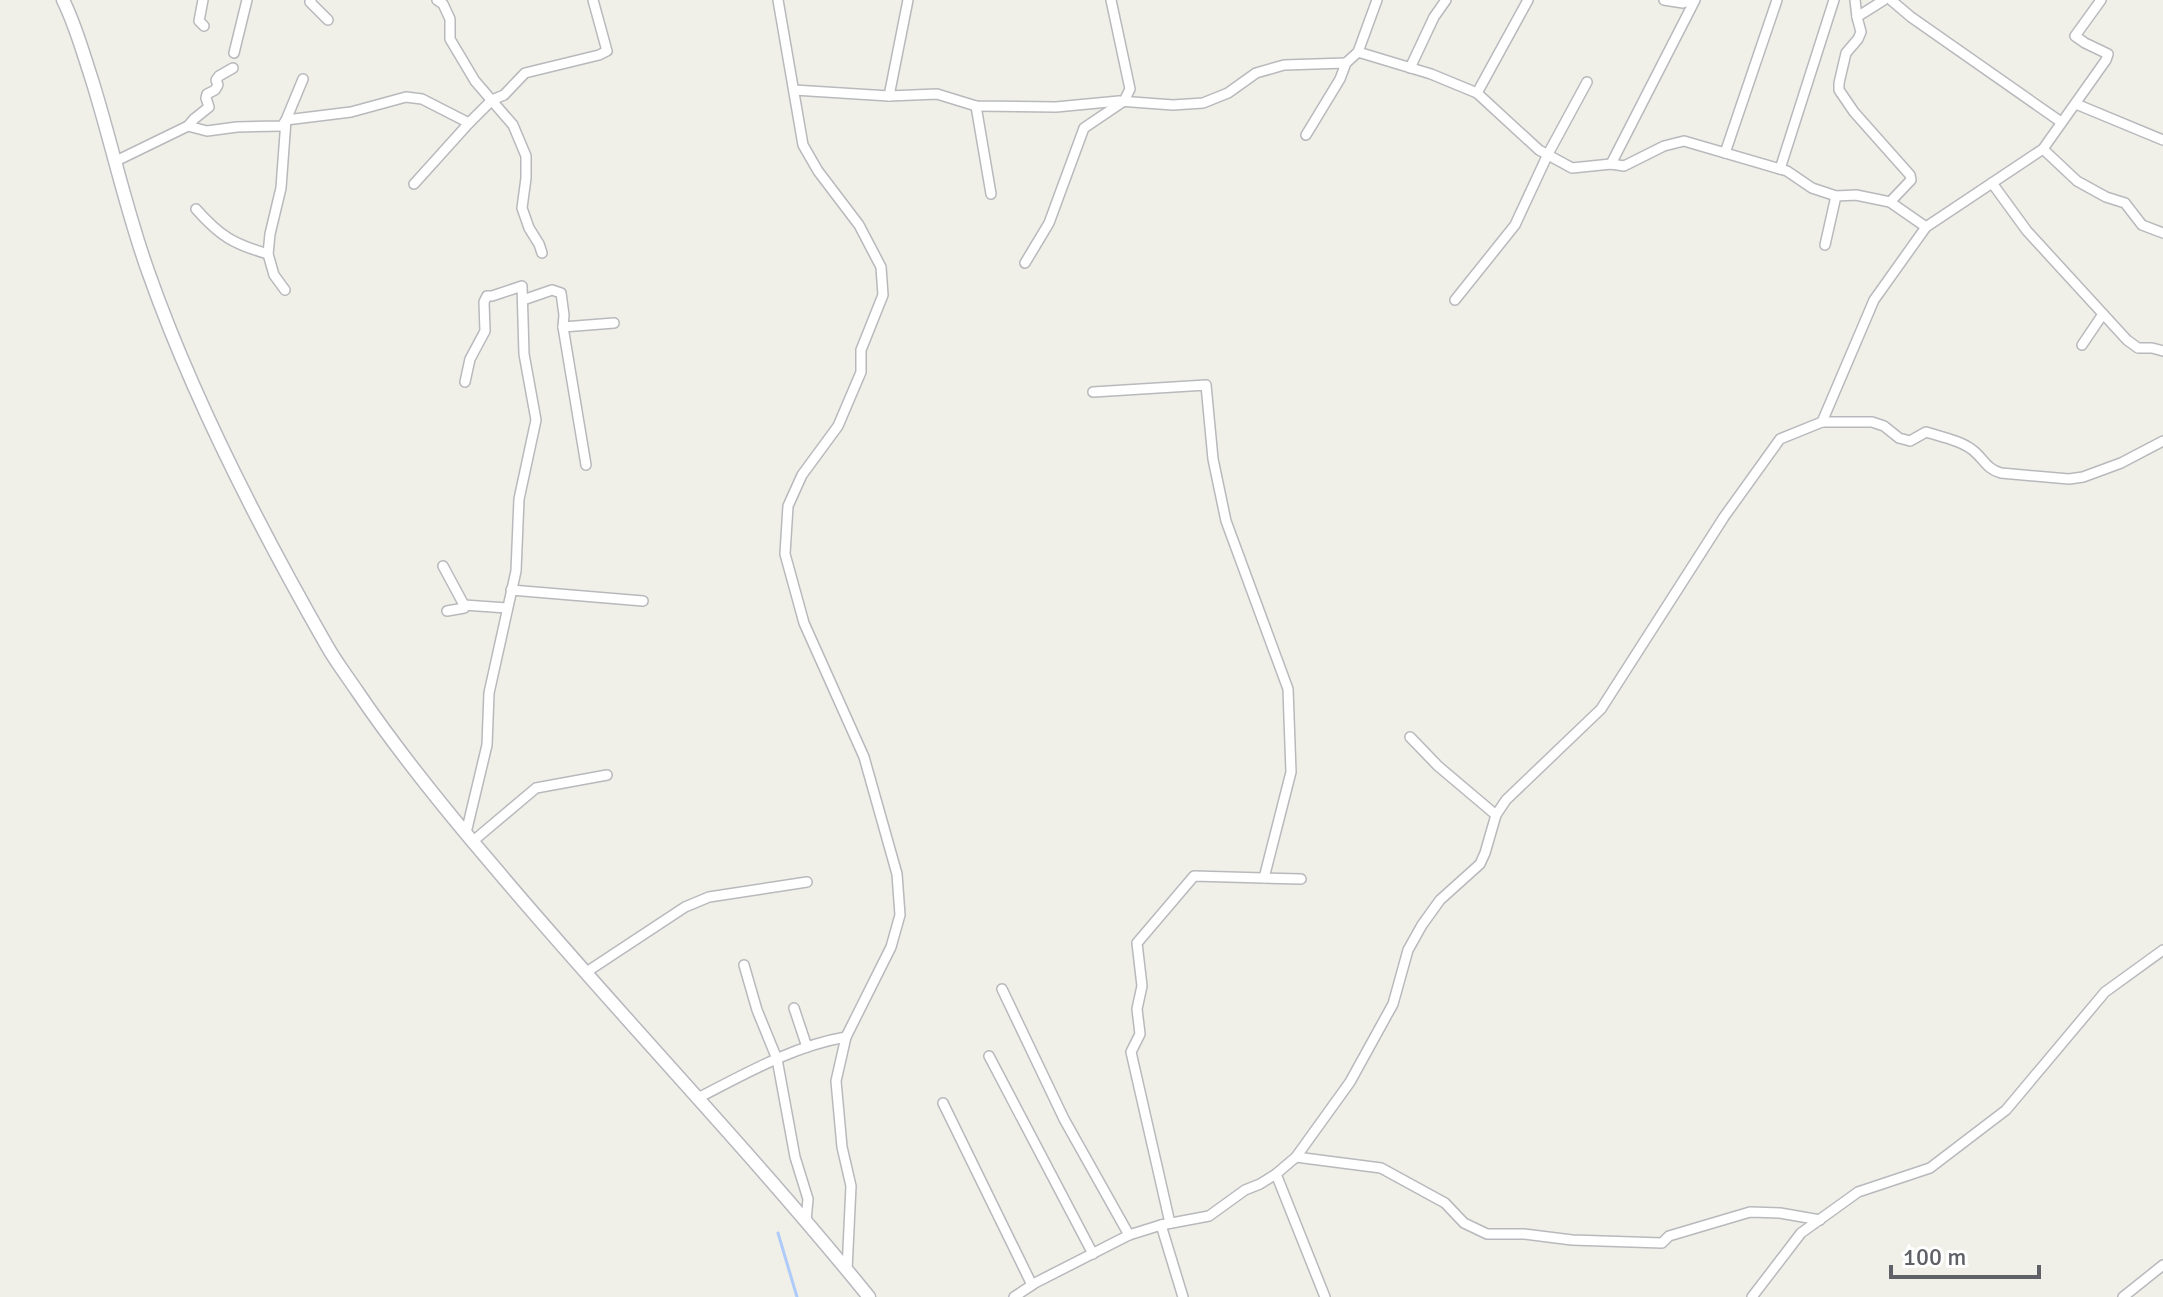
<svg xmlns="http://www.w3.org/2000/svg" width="2163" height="1297" font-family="Signika,sans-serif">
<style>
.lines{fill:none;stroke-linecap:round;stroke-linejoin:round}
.stream{stroke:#afcbfa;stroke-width:3}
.minor-casing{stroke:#b8b9bd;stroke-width:12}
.secondary-casing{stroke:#b6b8be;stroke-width:15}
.minor{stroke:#fff;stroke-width:9}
.secondary{stroke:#fff;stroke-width:12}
</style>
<rect width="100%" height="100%" fill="#f0f0e8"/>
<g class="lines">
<!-- stream -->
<polyline class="stream" points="778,1233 797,1297"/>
<!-- minor casing -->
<g class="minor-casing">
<g id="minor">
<polyline points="203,0 199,21 204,26"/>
<polyline points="311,0 310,2 328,20"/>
<polyline points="437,0 443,4 450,19 450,39 475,81 513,125 526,156 526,178 522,208 529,228 539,244 542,253"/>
<polyline points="778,0 803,145 818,171 859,225 881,267 883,295 861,350 861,372 838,426 802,475 788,506 785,554 804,623 864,757 897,874 900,915 891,947 846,1037 836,1081 842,1147 851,1186 847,1270"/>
<polyline points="1664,0 1683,3 1689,0"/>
<polyline points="1855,0 1857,17 1861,32 1858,39 1846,53 1839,83 1839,90 1854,112 1910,175 1911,180 1890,202"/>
<polyline points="1891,0 1911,17 2061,122"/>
<polyline points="1857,17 1884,0"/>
<polyline points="1358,52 1431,74 1477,93 1539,150 1572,168 1611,164 1624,166 1664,146 1684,141 1787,171 1812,188 1836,196 1856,195 1890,202 1926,227"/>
<polyline points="234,53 247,0"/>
<polyline points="1410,68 1434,17 1446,0"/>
<polyline points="794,90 889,96 937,94 976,106 1056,107 1119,101 1173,105 1203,103 1228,93 1256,73 1284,65 1346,63"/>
<polyline points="1477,93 1528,0"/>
<polyline points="889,96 908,0"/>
<polyline points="2076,104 2163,140"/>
<polyline points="976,106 991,194"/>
<polyline points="188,126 194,119 209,107 206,98 207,94 215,90 218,85 216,80 219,76 233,68"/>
<polyline points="1306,135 1340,79 1346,63 1358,52 1377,0"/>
<polyline points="2043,149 2077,181 2106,197 2125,203 2142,225 2163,233"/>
<polyline points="1725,153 1777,0"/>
<polyline points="116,161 188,126 207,131 237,127 282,126 286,120 351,112 406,97 422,99 469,123"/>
<polyline points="1611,164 1695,0"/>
<polyline points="1780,169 1834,0"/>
<polyline points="1992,183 2027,231 2127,340 2138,348 2152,348 2163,351"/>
<polyline points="414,184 469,123 492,100 504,95 525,73 599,55 607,51 593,0"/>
<path d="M196,209c24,27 37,35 72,45"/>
<polyline points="1825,245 1836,196"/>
<polyline points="1025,263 1049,223 1084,128 1124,101 1130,89 1111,0"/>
<polyline points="285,290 274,275 268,254 270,234 281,188 286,120 303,79"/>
<polyline points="523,300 552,290 561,293 564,315 563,327 586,465"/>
<polyline points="1455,300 1515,225 1548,154 1587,82"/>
<polyline points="563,327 614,323"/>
<polyline points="2082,345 2103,314"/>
<polyline points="465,382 470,359 485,331 484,302 487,296 492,296 522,286 524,354 536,420 519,499 516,571 489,693 487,745 466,833"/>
<polyline points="1093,392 1206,385 1213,459 1226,521 1288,689 1291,772 1264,878"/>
<polyline points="1822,422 1874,300 1926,227 2043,149 2106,60 2108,54 2085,43 2075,36 2101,0"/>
<polyline points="443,566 464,605"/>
<polyline points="511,590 643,601"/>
<polyline points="447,611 464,608 464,605 507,608"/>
<polyline points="1410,737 1438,766 1496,815"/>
<polyline points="472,842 536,788 607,775"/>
<polyline points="744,965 757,1010 777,1059 795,1157 808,1199 806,1221"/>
<polyline points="585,973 685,907 709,897 807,882"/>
<polyline points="1002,989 1064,1119 1129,1235"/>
<polyline points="794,1008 807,1047"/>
<polyline points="989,1056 1093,1254"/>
<path d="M698,1098c47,-24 95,-52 148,-61"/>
<polyline points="943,1103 1032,1285"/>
<polyline points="1296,1157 1381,1168 1445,1203 1464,1223 1487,1234 1524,1234 1572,1240 1662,1243 1669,1236 1750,1212 1780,1213 1820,1220"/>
<polyline points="1276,1174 1325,1297"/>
<polyline points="1170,1223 1131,1052 1140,1034 1137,1009 1142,986 1137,943 1194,876 1301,879"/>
<polyline points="1161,1225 1183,1297"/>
<path d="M1014,1297l21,-14 94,-48 32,-10 48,-9 36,-26 15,-6 16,-10 20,-17 54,-75 43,-78 15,-54 14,-25 18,-25 40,-36 5,-11 11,-38 10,-15 95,-91 123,-192 56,-78 42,-17h50l12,4 15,12 11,3 16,-9c16,5 37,9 49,20 10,9 12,17 26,21l68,6 14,-2 38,-14 42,-22"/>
<polyline points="1752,1297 1801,1233 1858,1192 1930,1168 2006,1110 2105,992 2163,950"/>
<polyline points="2123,1297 2163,1265"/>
</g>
</g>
<!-- secondary casing -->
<g class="secondary-casing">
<path id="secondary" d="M63,0c13,26 20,53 29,80 20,64 34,131 57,194 45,127 111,255 178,372 9,16 20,30 30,45 42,62 90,121 139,178 122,145 254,281 373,428"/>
</g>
<!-- minor -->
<use href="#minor" class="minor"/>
<!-- secondary -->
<use href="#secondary" class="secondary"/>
</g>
<!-- scale -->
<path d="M1891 1265v12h148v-12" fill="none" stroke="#5f6167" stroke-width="4"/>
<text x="1903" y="1265" font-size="24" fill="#5f6167" stroke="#ffffff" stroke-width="6" paint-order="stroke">100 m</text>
</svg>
